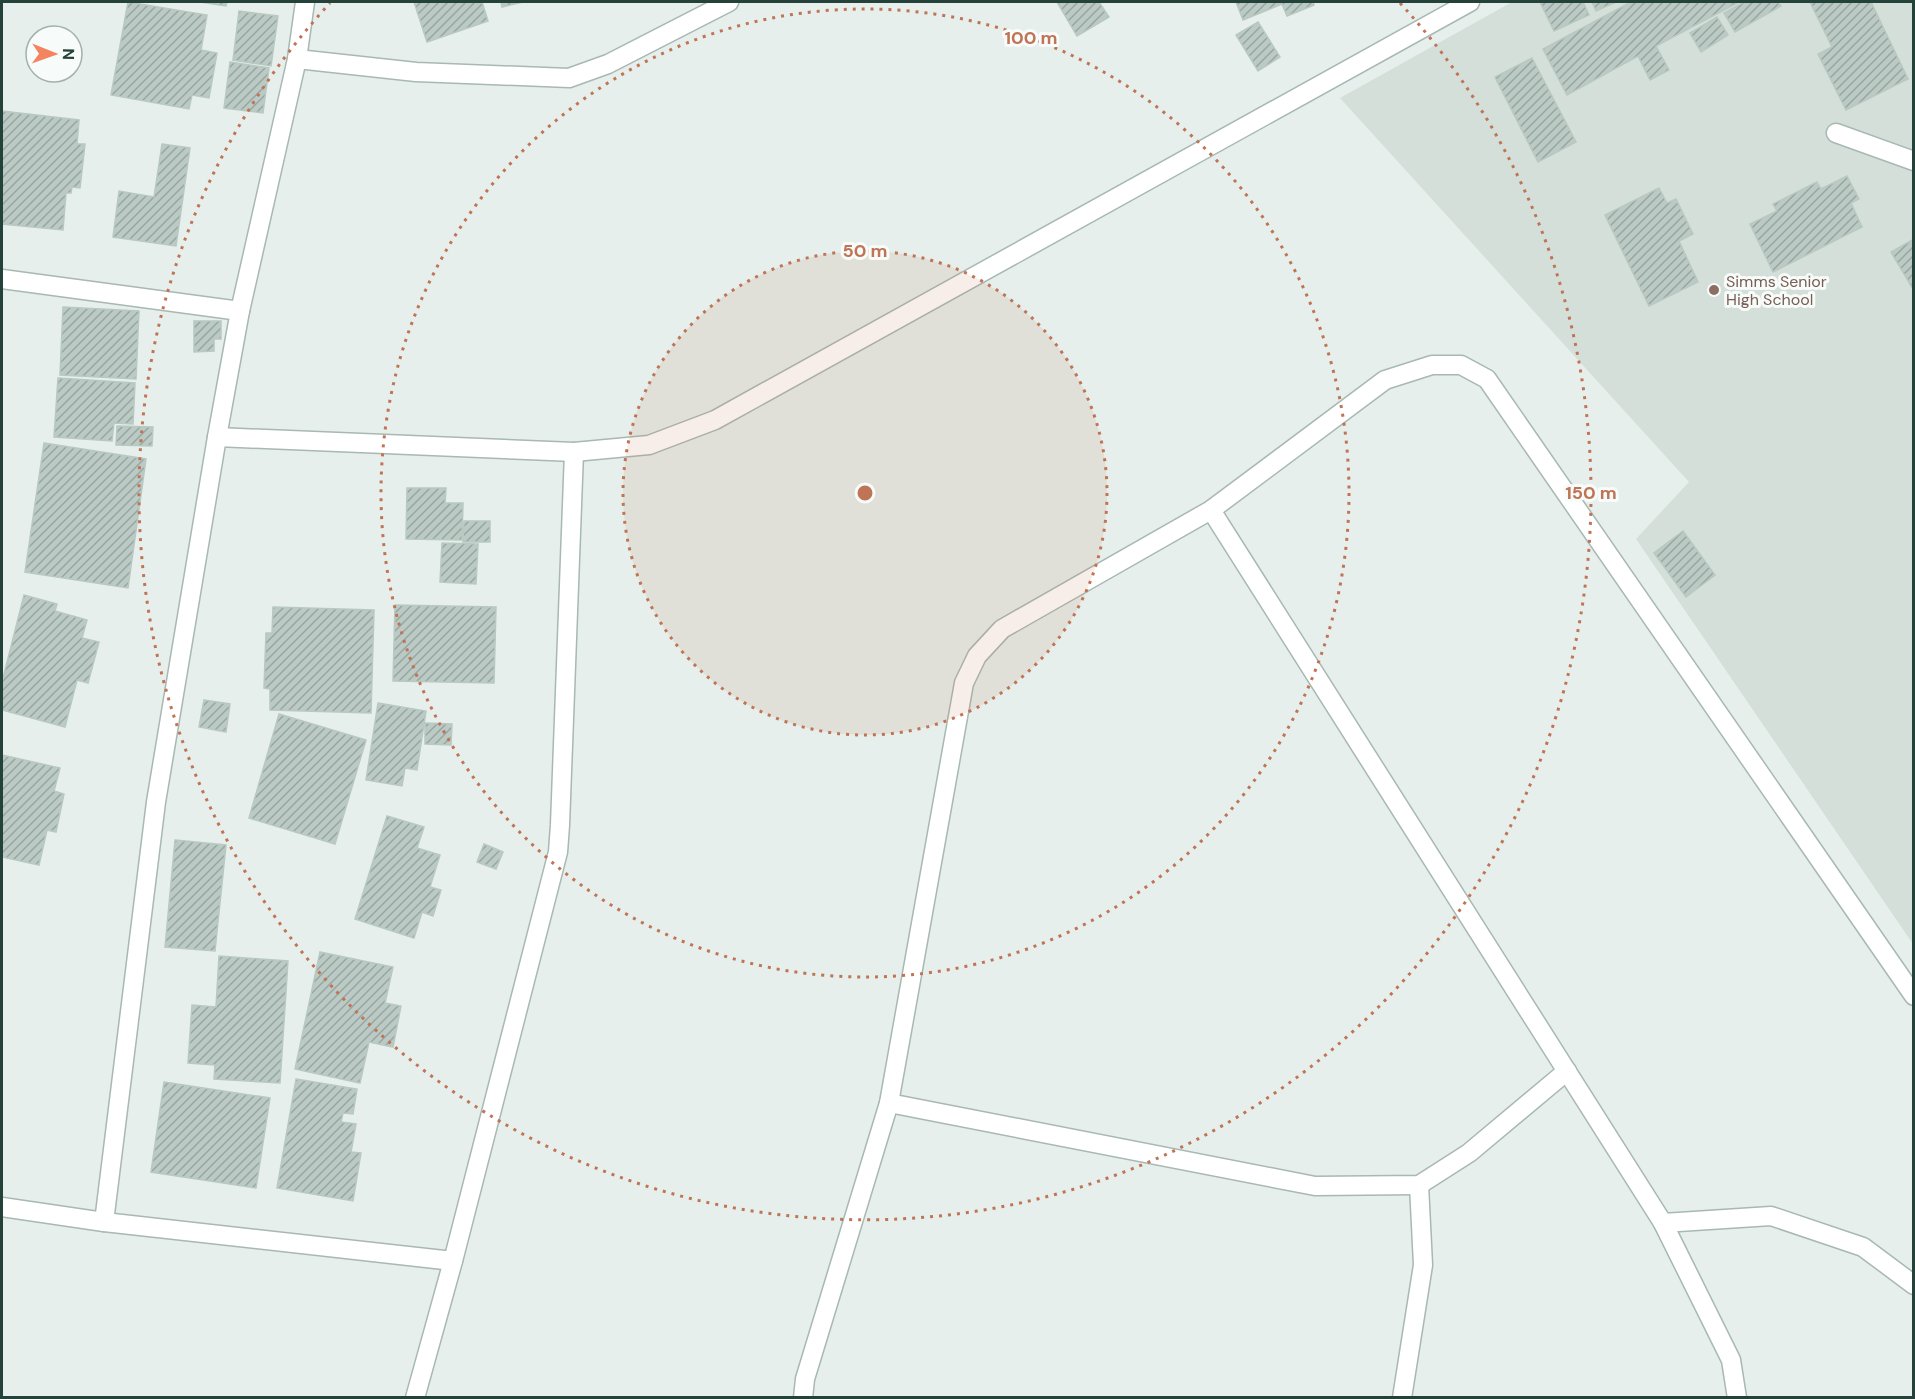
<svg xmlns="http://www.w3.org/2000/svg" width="1915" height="1399" font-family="'DM Sans',sans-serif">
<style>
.built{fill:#d4dfda}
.building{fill:url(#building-hatch);stroke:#b8c9c2;stroke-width:1.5}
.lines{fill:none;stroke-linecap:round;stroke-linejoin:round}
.minor-casing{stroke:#a8b8b2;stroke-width:21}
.minor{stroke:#fff;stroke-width:18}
.ring{fill:none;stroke:#c07456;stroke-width:3;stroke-dasharray:3 6}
.education-dot{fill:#8d6e63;stroke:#f7fbf9;stroke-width:2}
.labels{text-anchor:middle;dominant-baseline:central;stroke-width:6;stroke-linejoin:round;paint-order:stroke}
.education-label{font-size:16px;fill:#785e54;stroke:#f7fbf9;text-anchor:start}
.centre{fill:#c07456;stroke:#f7fbf9;stroke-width:3}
.ring-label{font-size:18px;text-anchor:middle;font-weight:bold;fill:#c07456;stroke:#f7fbf9;stroke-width:6;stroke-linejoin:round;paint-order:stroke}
</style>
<defs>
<pattern id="building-hatch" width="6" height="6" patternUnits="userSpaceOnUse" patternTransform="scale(1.5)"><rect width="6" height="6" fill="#bbcac4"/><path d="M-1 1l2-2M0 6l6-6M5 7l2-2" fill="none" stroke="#98a6a0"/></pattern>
</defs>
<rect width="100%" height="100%" fill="#e6efeb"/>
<!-- built -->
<polygon class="built" points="1512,2 1913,2 1913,944 1636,539 1689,482 1340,98"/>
<!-- building -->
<g class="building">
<polygon points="128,2 207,15 201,50 217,53 209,98 192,95 189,109 111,95"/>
<polygon points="200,2 227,2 226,6"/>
<polygon points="414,2 482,2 488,21 427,42"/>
<polygon points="501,2 523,2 502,7"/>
<polygon points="1057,2 1099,2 1109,17 1077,36"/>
<polygon points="1236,2 1313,2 1314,5 1287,16 1282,4 1243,20"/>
<polygon points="1540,2 1583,2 1589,15 1554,31"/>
<polygon points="1592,2 1616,2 1596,11"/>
<polygon points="1631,2 1739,2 1656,46 1669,70 1650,80 1638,56 1567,95 1543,49"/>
<polygon points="1744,2 1778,2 1781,6 1735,32 1724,13"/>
<polygon points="1810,2 1871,2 1908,79 1846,110 1818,54 1832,47"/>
<polygon points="239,11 278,16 271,66 233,60"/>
<polygon points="1717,17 1728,35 1701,52 1690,33"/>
<polygon points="1258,22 1280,57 1258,71 1236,35"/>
<polygon points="1532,58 1576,142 1538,162 1495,77"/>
<polygon points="230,62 269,68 263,113 224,108"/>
<polygon points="2,111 79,120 77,144 85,144 80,188 72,187 71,193 66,193 63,230 2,224"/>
<polygon points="162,144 190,148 176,246 113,237 119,191 154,197"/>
<polygon points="1847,176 1859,199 1851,203 1862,227 1773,272 1750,224 1777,211 1773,204 1817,182 1821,189"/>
<polygon points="1659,188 1667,203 1676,199 1693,234 1679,241 1698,282 1649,306 1605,215"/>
<polygon points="1914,239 1914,291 1891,252"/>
<polygon points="63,307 139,311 136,379 60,375"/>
<polygon points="194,321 221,321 221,339 214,339 214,351 194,352"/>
<polygon points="58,378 135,383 133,424 114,423 112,441 54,437"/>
<polygon points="117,426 153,427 152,446 116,445"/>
<polygon points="44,443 146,459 128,588 25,572"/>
<polygon points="407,488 446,488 445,503 463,503 462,540 406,539"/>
<polygon points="464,521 490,521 490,542 463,542"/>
<polygon points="1683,531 1715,575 1686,597 1654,553"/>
<polygon points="442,543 478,544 476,584 440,582"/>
<polygon points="24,595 57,604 55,611 87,620 82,638 99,642 88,683 77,680 65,727 2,710 2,682"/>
<polygon points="395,605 496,607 494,683 393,681"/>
<polygon points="273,607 374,610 371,713 270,710 270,689 264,688 266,633 272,633"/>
<polygon points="204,700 230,704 226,732 199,727"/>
<polygon points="378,703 426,711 417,770 405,768 402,786 366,780"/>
<polygon points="279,714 366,740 335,844 249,818"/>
<polygon points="425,723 452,724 451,745 425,744"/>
<polygon points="2,755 60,768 54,791 64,794 56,832 47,830 39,865 2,857"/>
<polygon points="387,816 424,827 417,848 440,855 430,887 441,890 433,916 422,912 414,938 355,919"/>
<polygon points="175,840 226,845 215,951 165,947"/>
<polygon points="484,844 503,852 496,869 477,862"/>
<polygon points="320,952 393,967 385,1003 401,1006 393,1047 369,1042 360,1083 295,1069"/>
<polygon points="219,956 288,961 280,1083 214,1079 215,1065 188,1063 192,1005 216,1007"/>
<polygon points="296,1079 357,1089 353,1114 343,1113 341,1122 356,1124 351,1152 361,1153 353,1201 277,1188"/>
<polygon points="164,1082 270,1098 256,1188 151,1172"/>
</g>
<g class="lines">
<!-- minor casing -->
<g class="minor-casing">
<g id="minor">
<polyline points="297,59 416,72 569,78 608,64 729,2"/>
<polyline points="1836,133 1914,161"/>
<polyline points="2,279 240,311"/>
<polyline points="217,437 574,452 649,445 715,420 1470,2"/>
<polyline points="1211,510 1663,1223 1731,1360 1737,1398"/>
<polyline points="889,1103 1315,1186 1419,1185 1469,1153 1567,1071"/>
<polyline points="2,1207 104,1222 453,1261"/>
<polyline points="104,1222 156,802 217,437 240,311 297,59 305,2"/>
<polyline points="1663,1223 1771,1216 1863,1247 1914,1285"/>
<polyline points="415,1398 453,1261 558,852 560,825 574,452"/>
<polyline points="803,1398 805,1379 889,1103 964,683 977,656 1002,629 1211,510 1385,380 1432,365 1461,365 1487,379 1914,996"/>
<polyline points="1402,1398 1423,1265 1419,1185"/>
</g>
</g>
<!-- minor -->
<use href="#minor" class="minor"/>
</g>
<!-- distance rings -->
<circle cx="865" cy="493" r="242" fill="#c07456" fill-opacity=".12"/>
<g class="ring">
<circle cx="865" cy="493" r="242"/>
<circle cx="865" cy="493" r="484"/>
<path d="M1400 3A726 726 0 1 1 330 3"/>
</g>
<!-- markers -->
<circle class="education-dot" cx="1714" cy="290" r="6"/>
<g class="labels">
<!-- education labels -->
<g class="education-label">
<text x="1726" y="281">Simms Senior<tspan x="1726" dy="18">High School</tspan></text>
</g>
</g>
<circle cx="865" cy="493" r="9" class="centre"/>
<g class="ring-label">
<text x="1031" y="44">100 m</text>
<text x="865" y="257">50 m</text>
<text x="1591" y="499">150 m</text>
</g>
<!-- border -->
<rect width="1915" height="1399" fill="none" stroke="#24423a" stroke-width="6"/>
<!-- north arrow -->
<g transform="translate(54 54) rotate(91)"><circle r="28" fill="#f7fbf9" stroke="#a3b1ad" stroke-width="1.5"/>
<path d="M0-4.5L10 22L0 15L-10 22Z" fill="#f4845f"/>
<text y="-9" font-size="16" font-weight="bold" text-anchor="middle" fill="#24423a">N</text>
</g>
</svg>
